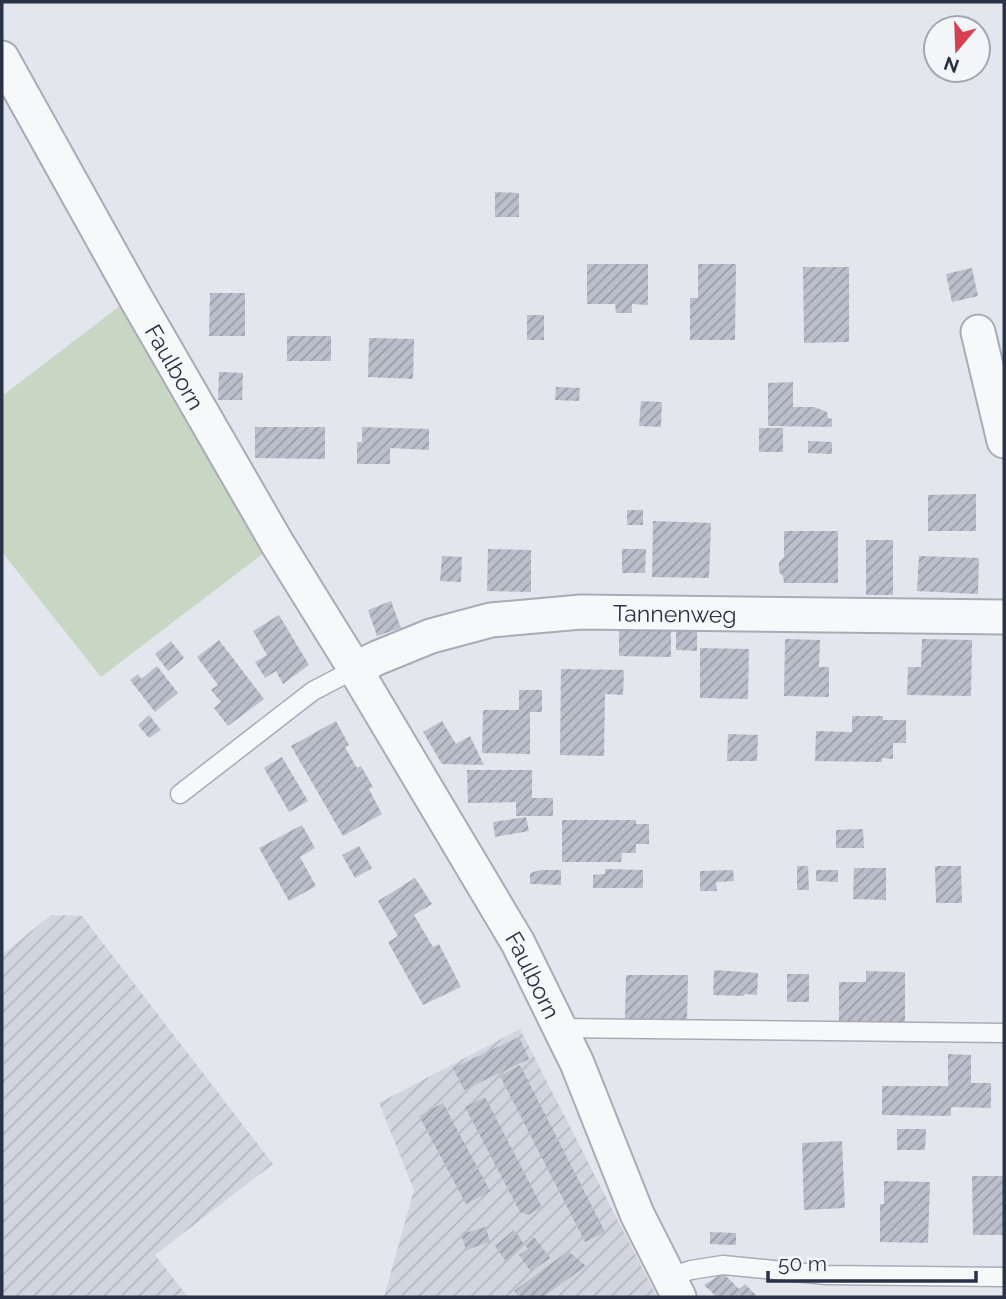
<svg xmlns="http://www.w3.org/2000/svg" width="1006" height="1299" font-family="Raleway,sans-serif">
<style>
.industrial{fill:url(#industrial-furrows)}
.grass{fill:#c8d7c4}
.building{fill:url(#building-hatch)}
.lines{fill:none;stroke-linecap:round;stroke-linejoin:round}
.lane-casing{stroke:#a7acb7;stroke-width:21}
.street-casing{stroke:#a7acb7;stroke-width:37}
.lane{stroke:#f7f8fa;stroke-width:18}
.street{stroke:#f7f8fa;stroke-width:33}
.labels{text-anchor:middle;dominant-baseline:central;stroke-width:5;stroke-linejoin:round;paint-order:stroke}
.street-label{font-size:23px;fill:#293246;stroke:#f3f6f9}
</style>
<defs>
<pattern id="industrial-furrows" width="10" height="10" patternUnits="userSpaceOnUse" patternTransform="scale(1.75)"><rect width="10" height="10" fill="#d1d5df"/><path d="M-1 1l2-2M0 10L10 0M9 11l2-2" fill="none" stroke="#b3b7c1"/></pattern>
<pattern id="building-hatch" width="6" height="6" patternUnits="userSpaceOnUse" patternTransform="scale(1.75)"><rect width="6" height="6" fill="#babfcb"/><path d="M-1 1l2-2M0 6l6-6M5 7l2-2" fill="none" stroke="#979ca7"/></pattern>
</defs>
<rect width="100%" height="100%" fill="#e3e6ec"/>
<!-- industrial -->
<g class="industrial">
<polygon points="51,915 82,916 273,1164 155,1255 188,1297 2,1297 2,955"/>
<polygon points="520,1029 657,1297 384,1297 414,1190 379,1103"/>
</g>
<!-- grass -->
<polygon class="grass" points="134,295 277,543 101,677 2,552 2,396"/>
<!-- building -->
<g class="building">
<polygon points="495,192 519,193 519,217 495,217"/>
<polygon points="587,264 648,264 648,305 632,304 632,313 616,313 615,304 587,304"/>
<polygon points="698,264 736,264 735,340 690,340 690,298 698,298"/>
<polygon points="803,267 849,267 849,342 804,343"/>
<polygon points="972,268 978,296 952,302 946,274"/>
<polygon points="210,293 245,293 245,336 209,336"/>
<rect x="527" y="315" width="17" height="25"/>
<rect x="287" y="336" width="44" height="25"/>
<polygon points="369,338 414,339 413,379 368,377"/>
<polygon points="219,372 243,373 242,400 218,400"/>
<polygon points="793,382 793,407 814,407 827,412 828,418 832,419 832,427 768,426 768,383"/>
<polygon points="556,387 580,388 579,401 555,400"/>
<polygon points="641,401 662,402 661,427 639,426"/>
<polygon points="255,427 325,427 325,459 255,458"/>
<polygon points="362,427 429,429 429,450 390,448 390,464 357,464 357,442 362,442"/>
<rect x="759" y="428" width="24" height="24"/>
<polygon points="808,441 832,442 832,454 808,453"/>
<polygon points="976,494 976,531 928,531 928,495"/>
<rect x="627" y="510" width="16" height="15"/>
<polygon points="653,521 711,523 709,578 652,577"/>
<polygon points="784,531 838,531 838,583 784,583 783,576 779,572 779,562 784,557"/>
<rect x="866" y="540" width="27" height="55"/>
<polygon points="488,549 531,550 531,592 487,591"/>
<polygon points="622,549 646,549 645,573 622,573"/>
<polygon points="442,556 462,557 461,582 440,581"/>
<polygon points="919,556 979,558 978,594 917,591"/>
<polygon points="391,601 401,628 377,636 368,610"/>
<polygon points="279,615 309,665 283,684 276,671 265,678 255,662 267,655 253,631"/>
<polygon points="619,626 671,627 671,657 619,656"/>
<polygon points="676,628 697,628 697,651 676,650"/>
<polygon points="785,639 820,640 819,667 829,667 829,697 784,696"/>
<polygon points="922,639 972,640 971,696 907,695 908,667 921,667"/>
<polygon points="219,640 264,699 228,726 214,708 221,702 211,690 218,685 197,657"/>
<polygon points="171,641 184,658 168,671 155,654"/>
<polygon points="700,648 749,649 748,699 700,698"/>
<polygon points="157,666 178,693 155,712 130,680 138,674 141,679"/>
<polygon points="561,669 624,670 623,695 605,694 604,756 560,755"/>
<polygon points="519,690 542,690 542,712 530,712 530,754 482,753 483,710 519,710"/>
<polygon points="149,715 161,730 149,738 138,725"/>
<polygon points="852,716 883,716 883,720 906,720 906,743 893,743 893,759 882,758 882,762 815,761 816,731 852,732"/>
<polygon points="336,721 349,745 345,747 357,768 361,766 373,787 369,789 382,814 343,836 291,746"/>
<polygon points="442,721 456,744 470,736 484,765 442,764 423,732"/>
<polygon points="728,734 758,735 757,761 727,761"/>
<polygon points="282,757 308,801 289,812 264,768"/>
<polygon points="467,770 532,770 532,798 553,798 553,816 516,816 516,802 468,803"/>
<polygon points="526,817 529,831 495,837 493,822"/>
<polygon points="562,820 636,820 636,824 649,824 649,844 636,844 636,853 622,853 621,862 562,862"/>
<polygon points="302,825 315,848 300,857 316,886 289,901 259,848"/>
<polygon points="863,829 864,848 836,848 836,830"/>
<polygon points="359,846 372,868 355,878 342,855"/>
<polygon points="797,866 808,866 809,890 797,890"/>
<polygon points="935,866 961,866 962,903 936,903"/>
<polygon points="854,868 886,868 886,900 853,899"/>
<polygon points="605,869 643,870 643,888 593,888 593,875 605,874"/>
<polygon points="540,870 561,870 561,885 530,884 530,873"/>
<polygon points="733,870 734,881 716,882 717,891 700,891 700,871"/>
<polygon points="816,870 838,870 838,882 816,881"/>
<polygon points="415,878 432,904 414,915 433,947 439,944 461,987 423,1005 388,942 398,936 378,901"/>
<polygon points="714,970 758,973 757,995 745,994 744,996 713,995"/>
<polygon points="866,971 905,972 905,1023 839,1021 839,982 866,982"/>
<rect x="787" y="974" width="22" height="28"/>
<polygon points="626,975 688,975 687,1020 625,1019"/>
<polygon points="519,1037 529,1059 464,1090 453,1068"/>
<polygon points="948,1054 971,1055 971,1083 991,1083 991,1108 951,1107 951,1116 882,1115 882,1086 948,1086"/>
<polygon points="520,1065 605,1232 585,1242 500,1076"/>
<polygon points="485,1097 542,1207 528,1215 520,1212 465,1107"/>
<polygon points="443,1103 490,1191 466,1204 419,1116"/>
<polygon points="897,1129 926,1129 925,1150 897,1150"/>
<polygon points="842,1141 845,1208 804,1210 802,1143"/>
<polygon points="972,1176 1004,1176 1004,1235 973,1235"/>
<polygon points="884,1181 930,1182 928,1243 880,1242 880,1204 884,1204"/>
<polygon points="486,1227 490,1242 466,1250 461,1234"/>
<polygon points="514,1230 525,1245 534,1237 550,1258 531,1272 519,1255 528,1249 525,1245 505,1260 495,1246"/>
<polygon points="710,1232 736,1233 736,1245 710,1244"/>
<polygon points="568,1251 586,1266 543,1297 519,1297 514,1291"/>
<polygon points="723,1273 739,1289 745,1284 756,1295 754,1297 717,1297 704,1285"/>
</g>
<g class="lines">
<!-- lane casing -->
<g class="lane-casing">
<g id="lane">
<polyline points="180,794 313,691 355,669"/>
<polyline points="559,1028 1004,1033"/>
<polyline points="669,1277 691,1270 723,1265 826,1275 1004,1277"/>
</g>
</g>
<!-- street casing -->
<g class="street-casing">
<g id="street">
<path id="s1" d="M2,58l132,237 143,248 78,126 163,274 59,120 60,151 42,83"/>
<polyline points="978,332 1004,441"/>
<path id="s2" d="M355,669l22,-11 54,-22 60,-16 90,-8 423,5"/>
</g>
</g>
<!-- lane -->
<use href="#lane" class="lane"/>
<!-- street -->
<use href="#street" class="street"/>
</g>
<g class="labels">
<!-- street labels -->
<g class="street-label">
<text stroke="none"><textPath href="#s1" startOffset="354">Faulborn</textPath></text>
<text stroke="none"><textPath href="#s2" startOffset="329">Tannenweg</textPath></text>
<text stroke="none"><textPath href="#s1" startOffset="1060">Faulborn</textPath></text>
</g>
</g>
<!-- border -->
<rect width="1006" height="1299" fill="none" stroke="#293246" stroke-width="7"/>
<!-- north arrow -->
<g transform="translate(957 49) rotate(199)"><circle r="33" fill="#f3f6f9" stroke="#a2a8b1" stroke-width="2"/>
<path d="M0-5L12 26L0 18L-12 26Z" fill="#d9404f"/>
<text y="-10" font-size="19" font-weight="bold" text-anchor="middle" fill="#293246">N</text>
</g>
<!-- scale -->
<path d="M768 1271v10h208v-10" fill="none" stroke="#293246" stroke-width="3.5"/>
<text x="778" y="1271" font-size="21" fill="#293246" stroke="#f3f6f9" stroke-width="5" paint-order="stroke">50 m</text>
</svg>
